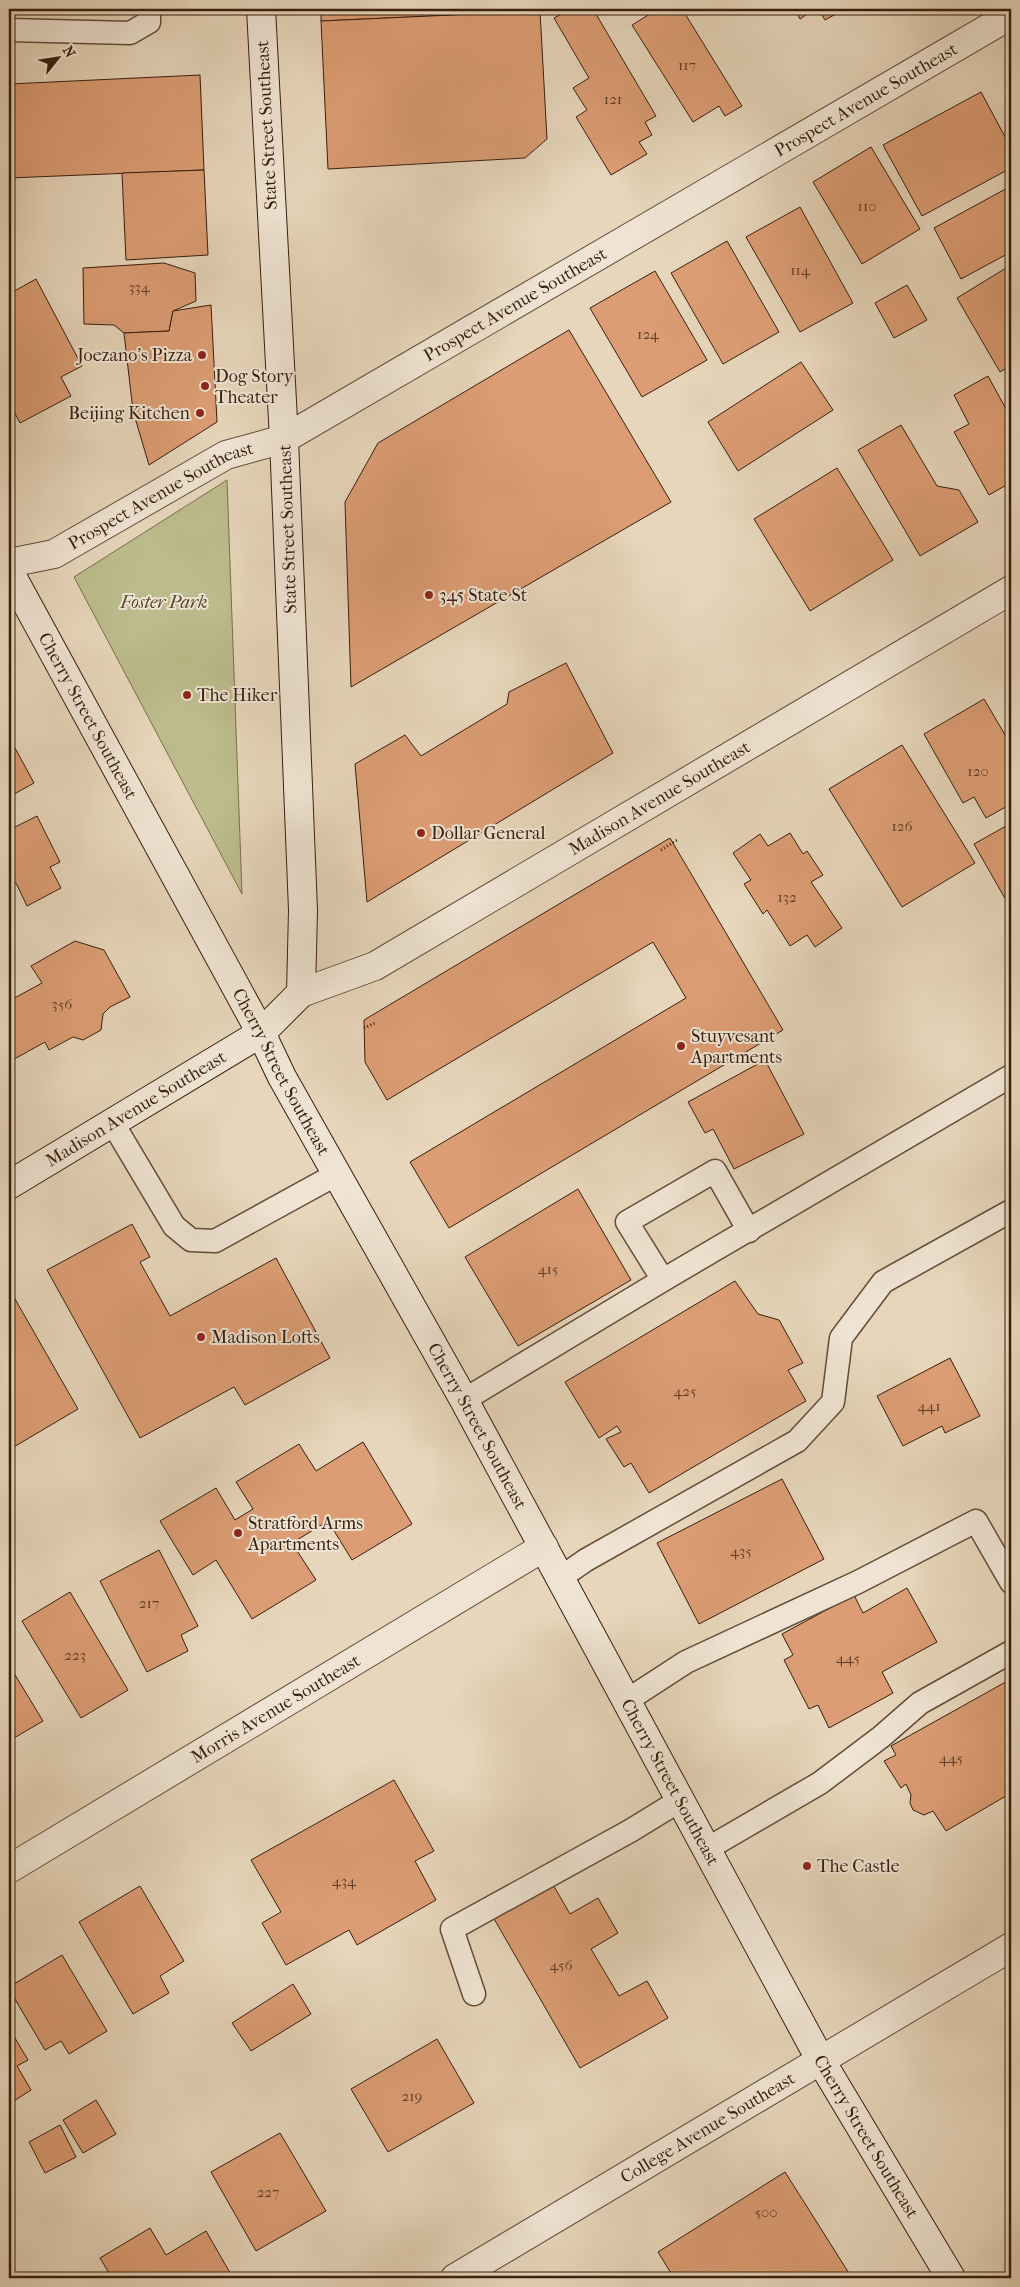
<svg xmlns="http://www.w3.org/2000/svg" width="1020" height="2287" font-family="'IM FELL French Canon',serif">
<style>
.green{fill:#bcbc8c;stroke:#7a6d4d}
.building{fill:#dc9d74;stroke:#371e0e}
.lines{fill:none;stroke-linecap:round;stroke-linejoin:round}
.lane-casing{stroke:#634c39;stroke-width:25}
.street-casing{stroke:#634c39;stroke-width:30}
.secondary-casing{stroke:#371e0e;stroke-width:30}
.path{stroke:#371e0e;stroke-width:3;stroke-dasharray:1 2.5;stroke-linecap:butt}
.lane{stroke:#efe4d3;stroke-width:22}
.street{stroke:#efe4d3;stroke-width:28}
.secondary{stroke:#efe4d3;stroke-width:28}
.poi-dot{fill:#8f2418;stroke:#efe4d3;stroke-width:2}
.labels{text-anchor:middle;dominant-baseline:central;stroke-width:4;stroke-linejoin:round;paint-order:stroke}
.number-label{font-size:15px;fill:#603e28}
.street-label{font-size:18px;fill:#371e0e;stroke:#efe4d3}
.poi-label{font-size:18px;fill:#371e0e;stroke:#efe4d3;text-anchor:start}
.park-label{font-size:18px;font-style:italic;fill:#58462e;stroke:#efe4d3}
</style>
<rect width="100%" height="100%" fill="#e7d6bb"/>
<filter id="stains"><feTurbulence type="fractalNoise" baseFrequency=".004" numOctaves="4"/><feColorMatrix values="0 0 0 0 .2 0 0 0 0 .09 0 0 0 0 .02 0 0 0 .5 -.17"/></filter>
<radialGradient id="worn" r=".72"><stop offset=".6" stop-color="#630" stop-opacity="0"/><stop offset="1" stop-color="#630" stop-opacity=".3"/></radialGradient>
<!-- green -->
<polygon class="green" points="227,480 242,894 74,577"/>
<!-- building -->
<g class="building">
<polygon points="321,9 540,9 540,11 321,21"/>
<polygon points="571,9 593,9 656,116 645,122 652,135 639,142 647,154 611,175 576,117 587,110 573,88 589,78 554,18"/>
<polygon points="658,9 682,9 742,106 725,116 719,106 693,122 632,25"/>
<polygon points="795,9 814,9 800,19"/>
<polygon points="818,9 845,9 825,20"/>
<polygon points="540,11 547,139 525,158 328,169 321,21"/>
<polygon points="200,75 204,170 9,178 9,84"/>
<polygon points="981,92 1011,148 1011,168 922,216 883,145"/>
<polygon points="871,147 920,229 862,264 813,182"/>
<polygon points="204,170 208,255 126,260 122,173"/>
<polygon points="1011,186 1011,252 961,279 934,228"/>
<polygon points="800,207 853,303 800,332 746,237"/>
<polygon points="727,241 779,332 723,364 671,273"/>
<polygon points="164,263 195,273 196,301 173,311 169,331 124,333 114,325 84,324 83,268"/>
<polygon points="1011,265 1011,365 1000,372 957,298"/>
<polygon points="655,271 707,360 642,397 590,308"/>
<polygon points="36,279 82,366 61,377 71,396 20,423 9,402 9,294"/>
<polygon points="907,285 927,320 894,338 875,303"/>
<polygon points="211,305 217,422 149,465 133,411 124,333 169,331 173,311"/>
<polygon points="569,330 671,502 351,687 345,502 378,443"/>
<polygon points="801,362 833,410 738,471 708,422"/>
<polygon points="988,376 1011,418 1011,490 1008,484 989,495 954,432 969,424 954,395"/>
<polygon points="901,425 937,486 959,490 978,522 920,556 858,450"/>
<polygon points="837,468 893,560 810,611 754,519"/>
<polygon points="566,663 613,753 367,902 355,764 405,735 421,756 507,704 509,692"/>
<polygon points="984,699 1011,745 1011,804 986,818 974,797 963,803 924,734"/>
<polygon points="9,737 34,783 9,797"/>
<polygon points="902,745 975,863 902,907 829,789"/>
<polygon points="37,816 60,862 50,867 61,888 27,906 16,883 9,887 9,821 13,828"/>
<polygon points="1006,826 1011,834 1011,909 974,844"/>
<polygon points="790,833 803,854 807,851 823,875 811,882 842,928 815,947 807,935 790,946 767,910 763,914 744,884 751,880 733,853 760,834 768,846"/>
<polygon points="670,838 783,1030 449,1228 410,1162 686,998 653,942 387,1100 365,1062 364,1020"/>
<polygon points="75,941 104,950 130,997 110,1007 103,1014 101,1030 83,1040 73,1037 49,1050 45,1042 9,1062 9,1001 42,983 31,966"/>
<polygon points="765,1060 804,1134 734,1169 713,1129 705,1133 688,1102"/>
<polygon points="578,1189 631,1280 518,1346 465,1257"/>
<polygon points="132,1224 150,1257 140,1262 170,1316 276,1258 330,1358 245,1405 234,1387 140,1438 47,1270"/>
<polygon points="735,1281 758,1314 779,1320 803,1363 788,1370 806,1401 649,1493 631,1463 624,1467 606,1439 621,1432 617,1426 599,1438 565,1382"/>
<polygon points="11,1292 78,1409 12,1448 9,1442 9,1293"/>
<polygon points="950,1358 980,1416 945,1433 942,1426 903,1446 877,1396"/>
<polygon points="363,1442 412,1524 352,1560 328,1521 292,1543 316,1580 252,1619 216,1560 193,1575 160,1521 216,1488 235,1520 253,1509 236,1482 299,1444 316,1471"/>
<polygon points="782,1479 824,1559 699,1624 657,1543"/>
<polygon points="159,1550 198,1626 181,1635 188,1651 147,1672 100,1581"/>
<polygon points="907,1588 937,1642 882,1672 893,1693 829,1728 818,1705 809,1709 784,1660 793,1655 782,1634 854,1595 863,1613"/>
<polygon points="70,1592 128,1690 81,1718 22,1621"/>
<polygon points="9,1665 43,1721 9,1741"/>
<polygon points="1011,1679 1011,1793 946,1831 933,1811 924,1815 913,1810 910,1803 911,1795 906,1784 901,1788 884,1761 896,1755 891,1746"/>
<polygon points="394,1780 434,1851 415,1861 436,1900 357,1945 349,1930 286,1965 262,1923 281,1912 251,1860"/>
<polygon points="552,1883 570,1914 598,1898 618,1933 591,1949 619,1996 647,1981 668,2018 580,2068 493,1917"/>
<polygon points="140,1886 184,1961 160,1976 169,1993 133,2014 79,1922"/>
<polygon points="62,1955 107,2031 69,2054 61,2041 45,2050 9,1989 9,1987"/>
<polygon points="293,1984 311,2014 251,2051 232,2023"/>
<polygon points="9,2028 28,2060 17,2066 31,2090 9,2104"/>
<polygon points="437,2039 474,2103 388,2152 351,2089"/>
<polygon points="96,2100 116,2134 83,2153 63,2120"/>
<polygon points="60,2125 76,2157 45,2173 29,2142"/>
<polygon points="280,2133 326,2211 256,2251 211,2172"/>
<polygon points="785,2172 852,2278 778,2278 776,2275 770,2278 674,2278 658,2252"/>
<polygon points="150,2228 166,2255 206,2231 233,2278 112,2278 100,2258"/>
</g>
<g class="lines">
<!-- lane casing -->
<g class="lane-casing">
<g id="lane">
<polyline points="9,30 130,33 149,22 149,9"/>
<polyline points="112,1122 174,1226 191,1240 215,1241 337,1174"/>
<polyline points="663,1280 627,1222 715,1171 749,1231"/>
<polyline points="464,1400 663,1280 1011,1076"/>
<polyline points="560,1578 586,1560 797,1441 833,1402 841,1338 883,1282 1009,1212"/>
<polyline points="626,1701 686,1662 858,1582 976,1521 1011,1582"/>
<polyline points="705,1850 820,1783 881,1737 920,1703 1011,1652"/>
<polyline points="474,1994 452,1929 630,1831 679,1801"/>
</g>
</g>
<!-- street casing -->
<g class="street-casing">
<g id="street">
<path id="s1" d="M9,563l45,-9 172,-99 58,-16 727,-424"/>
<path id="s2" d="M301,993l74,-27 636,-376"/>
<path id="s3" d="M9,1869l535,-322"/>
<path id="s4" d="M455,2278l556,-331"/>
</g>
</g>
<!-- secondary casing -->
<g class="secondary-casing">
<g id="secondary">
<path id="s5" d="M9,571l252,462 21,44 182,323 357,661 130,217"/>
<path id="s6" d="M9,1185l252,-152 40,-40 2,-83 -19,-471 -23,-430"/>
</g>
</g>
<!-- path -->
<g class="path">
<polyline points="661,850 677,840"/>
<polyline points="364,1028 375,1023"/>
</g>
<!-- lane -->
<use href="#lane" class="lane"/>
<!-- street -->
<use href="#street" class="street"/>
<!-- secondary -->
<use href="#secondary" class="secondary"/>
</g>
<!-- markers -->
<g class="poi-dot">
<circle cx="202" cy="355" r="5"/>
<circle cx="205" cy="386" r="5"/>
<circle cx="200" cy="413" r="5"/>
<circle cx="429" cy="595" r="5"/>
<circle cx="187" cy="695" r="5"/>
<circle cx="421" cy="833" r="5"/>
<circle cx="681" cy="1046" r="5"/>
<circle cx="201" cy="1337" r="5"/>
<circle cx="238" cy="1533" r="5"/>
<circle cx="807" cy="1866" r="5"/>
</g>
<g class="labels">
<!-- number labels -->
<g class="number-label">
<text x="687" y="65">117</text>
<text x="613" y="99">121</text>
<text x="867" y="206">110</text>
<text x="800" y="270">114</text>
<text x="139" y="287">334</text>
<text x="648" y="334">124</text>
<text x="978" y="771">120</text>
<text x="902" y="826">126</text>
<text x="787" y="897">132</text>
<text x="62" y="1004">356</text>
<text x="548" y="1269">415</text>
<text x="685" y="1391">425</text>
<text x="929" y="1406">441</text>
<text x="741" y="1551">435</text>
<text x="149" y="1603">217</text>
<text x="75" y="1655">223</text>
<text x="848" y="1658">445</text>
<text x="951" y="1758">445</text>
<text x="344" y="1881">434</text>
<text x="561" y="1965">456</text>
<text x="412" y="2096">219</text>
<text x="268" y="2192">227</text>
<text x="766" y="2212">500</text>
</g>
<!-- street labels -->
<g class="street-label">
<text stroke="none"><textPath href="#s1" startOffset="978">Prospect Avenue Southeast</textPath></text>
<text transform="translate(267 125) rotate(-93)">State Street Southeast</text>
<text stroke="none"><textPath href="#s1" startOffset="572">Prospect Avenue Southeast</textPath></text>
<text stroke="none"><textPath href="#s1" startOffset="168">Prospect Avenue Southeast</textPath></text>
<text transform="translate(288 529) rotate(-92)">State Street Southeast</text>
<text stroke="none"><textPath href="#s5" startOffset="165">Cherry Street Southeast</textPath></text>
<text stroke="none"><textPath href="#s2" startOffset="409">Madison Avenue Southeast</textPath></text>
<text stroke="none"><textPath href="#s5" startOffset="570">Cherry Street Southeast</textPath></text>
<text stroke="none"><textPath href="#s6" startOffset="148">Madison Avenue Southeast</textPath></text>
<text stroke="none"><textPath href="#s5" startOffset="975">Cherry Street Southeast</textPath></text>
<text stroke="none"><textPath href="#s3" startOffset="311">Morris Avenue Southeast</textPath></text>
<text stroke="none"><textPath href="#s5" startOffset="1380">Cherry Street Southeast</textPath></text>
<text stroke="none"><textPath href="#s4" startOffset="294">College Avenue Southeast</textPath></text>
<text stroke="none"><textPath href="#s5" startOffset="1785">Cherry Street Southeast</textPath></text>
</g>
<!-- poi labels -->
<g class="poi-label">
<text x="192" y="355" text-anchor="end">Joezano's Pizza</text>
<text x="215" y="376">Dog Story<tspan x="215" dy="21">Theater</tspan></text>
<text x="190" y="413" text-anchor="end">Beijing Kitchen</text>
<text x="439" y="595">345 State St</text>
<text x="197" y="695">The Hiker</text>
<text x="431" y="833">Dollar General</text>
<text x="691" y="1036">Stuyvesant<tspan x="691" dy="21">Apartments</tspan></text>
<text x="211" y="1337">Madison Lofts</text>
<text x="248" y="1523">Stratford Arms<tspan x="248" dy="21">Apartments</tspan></text>
<text x="817" y="1866">The Castle</text>
</g>
<!-- park labels -->
<g class="park-label">
<text x="164" y="602">Foster Park</text>
</g>
</g>
<!-- margin -->
<rect width="1020" height="2287" fill="none" stroke="#e7d6bb" stroke-width="30"/>
<rect x="10" y="10" width="1000" height="2267" fill="none" stroke="#371e0e" stroke-width="2.5"/>
<rect x="15" y="15" width="990" height="2257" fill="none" stroke="#371e0e"/>
<!-- north arrow -->
<g transform="translate(58 58) rotate(60)" stroke="#efe4d3" stroke-width="4" paint-order="stroke">
<path d="M0-4L9 19L0 12L-9 19Z" fill="#371e0e"/>
<text y="-8" font-size="14" font-weight="bold" text-anchor="middle" fill="#371e0e">N</text>
</g>
<rect width="100%" height="100%" filter="url(#stains)"/>
<rect width="100%" height="100%" fill="url(#worn)"/>
</svg>
